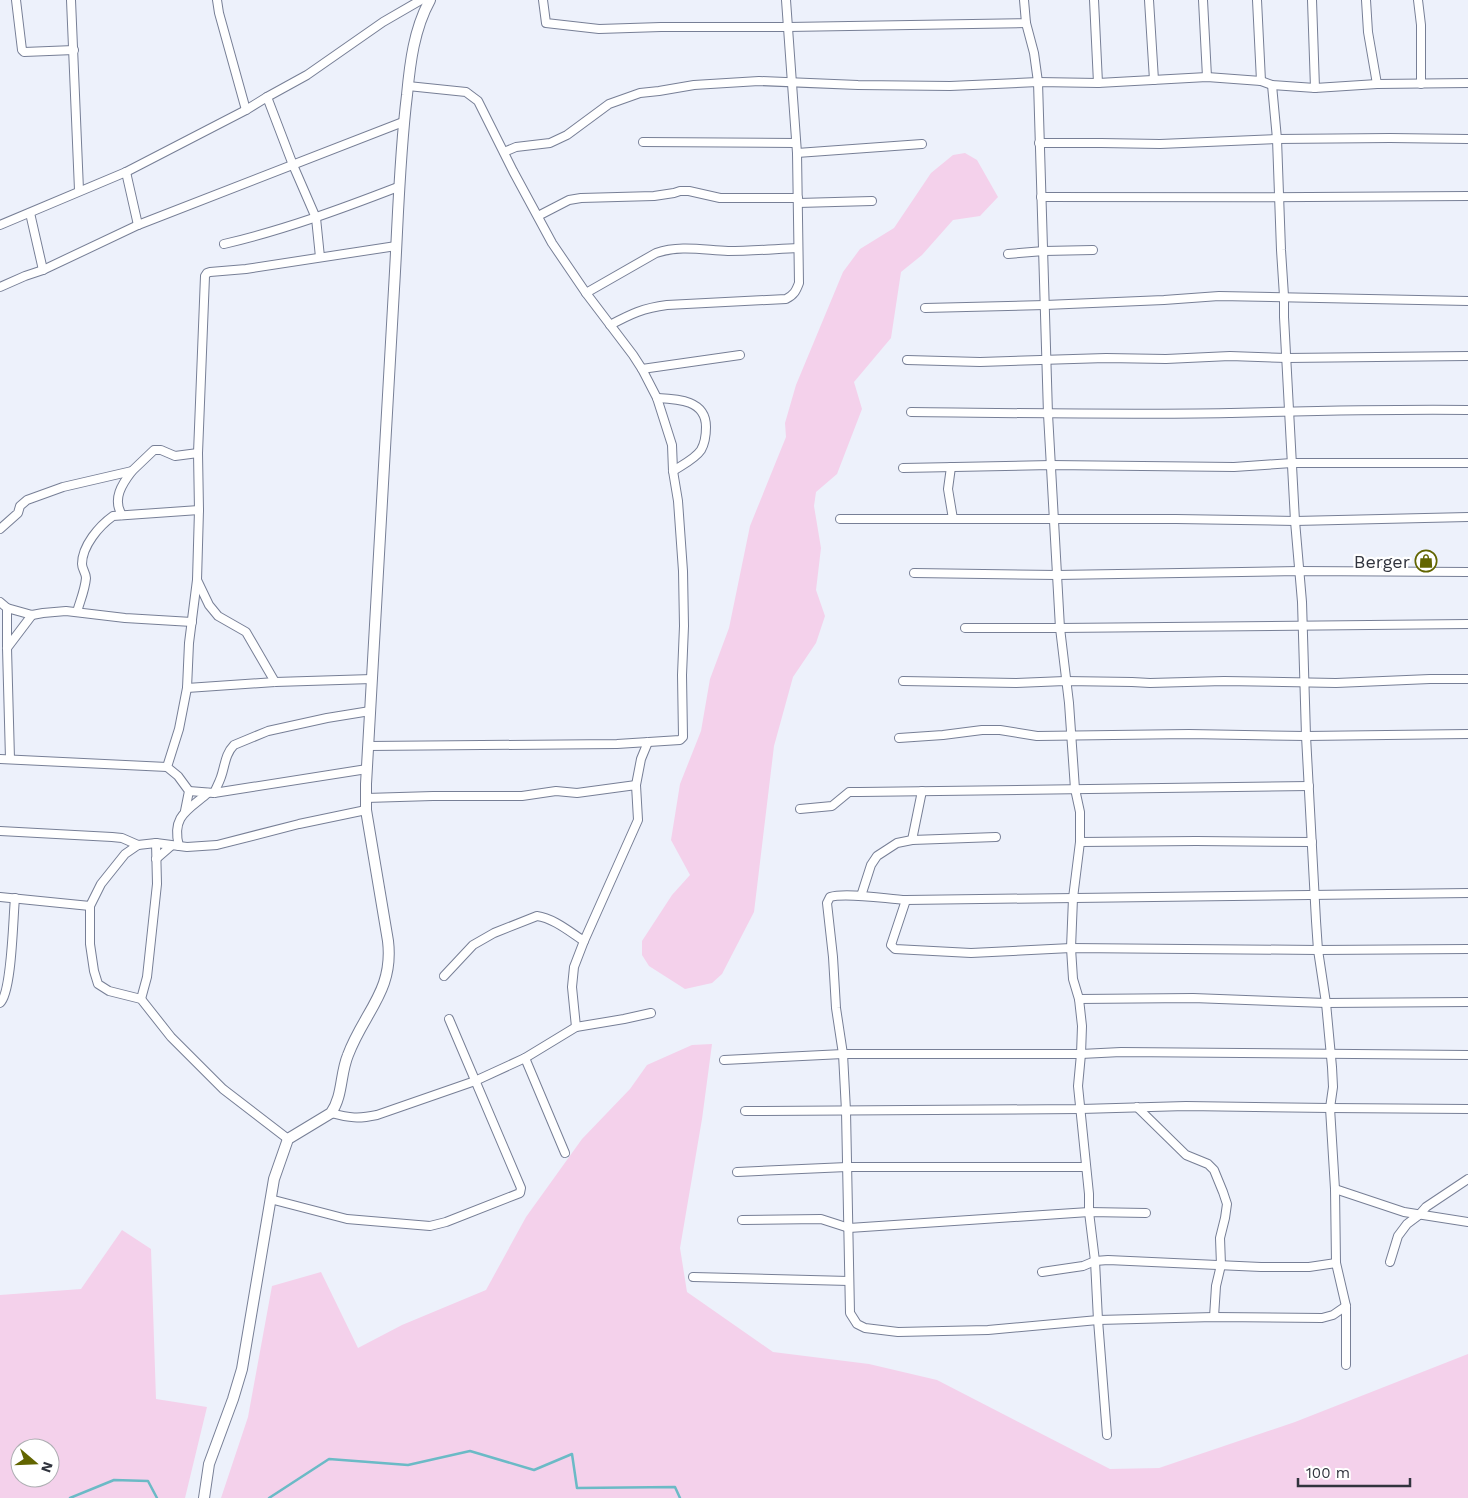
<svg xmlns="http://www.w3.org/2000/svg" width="1468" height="1498" font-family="'Work Sans',sans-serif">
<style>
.green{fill:#f4d1eb;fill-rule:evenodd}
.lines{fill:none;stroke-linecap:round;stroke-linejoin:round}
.stream{stroke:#6bbac6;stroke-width:2.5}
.street-casing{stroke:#777f96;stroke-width:10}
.secondary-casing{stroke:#777f96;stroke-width:12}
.street{stroke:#fff;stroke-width:8}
.secondary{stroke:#fff;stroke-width:10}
.labels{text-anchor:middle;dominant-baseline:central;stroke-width:4.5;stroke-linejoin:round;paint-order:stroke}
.poi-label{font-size:18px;fill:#31343e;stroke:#fff;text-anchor:end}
</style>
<rect width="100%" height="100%" fill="#edf1fb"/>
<!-- green -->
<g class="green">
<polygon points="965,153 977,160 998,197 980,216 953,220 922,255 901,272 891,338 854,382 862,409 837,474 816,492 814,506 821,548 816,590 825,616 816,643 793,677 774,746 754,912 722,974 712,983 685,989 649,966 642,955 642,941 672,895 690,875 671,840 680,784 701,731 710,679 729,628 750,526 786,437 785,423 796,385 843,272 860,249 894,228 931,173 953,155"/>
<polygon points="712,1044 702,1119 680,1248 687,1292 773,1352 869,1364 937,1380 1110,1469 1159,1468 1295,1422 1468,1354 1468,1498 221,1498 248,1417 272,1286 321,1272 358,1348 402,1325 486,1290 526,1217 582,1139 630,1089 647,1065 692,1045"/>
<path d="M122,1230l29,19 5,150 51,8 -22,91h-185v-203l81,-6zM20,1448h30v30h-30z"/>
</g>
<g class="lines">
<!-- stream -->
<g class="stream">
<polyline points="70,1498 114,1480 148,1481 157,1498"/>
<polyline points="269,1498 329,1459 408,1465 470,1451 534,1470 572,1454 577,1488 675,1487 680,1498"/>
</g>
<!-- street casing -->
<g class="street-casing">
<g id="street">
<polyline points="16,0 22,50 24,52 74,50"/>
<polyline points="71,0 79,190"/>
<polyline points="217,0 219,13 246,110"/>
<polyline points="543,0 546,23 599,29 661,27 788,27 1026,23 1024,0"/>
<polyline points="1094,0 1098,83"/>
<polyline points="1149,0 1154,80"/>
<polyline points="1203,0 1207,77"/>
<polyline points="1257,0 1261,81"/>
<polyline points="1312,0 1315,88"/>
<polyline points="1366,0 1368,32 1377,84"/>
<polyline points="1418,0 1421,25 1421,84"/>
<polyline points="1026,23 1034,53 1038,82 1048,414 1060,628 1069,703 1075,789 1080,812 1080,842 1073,898 1071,948 1073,979 1079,999 1082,1026 1081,1054 1078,1086 1089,1194 1089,1212 1095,1261 1098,1320 1107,1435"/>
<polyline points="1272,85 1277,139 1281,250 1284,296 1284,317 1295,521 1302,602 1306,736 1316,921 1318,950 1326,1003 1332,1067 1333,1087 1330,1108 1335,1189 1336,1263 1346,1306 1346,1365"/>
<polyline points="267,97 293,165 316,218 320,257"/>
<polyline points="643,142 796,143"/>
<polyline points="1039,143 1101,143 1160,144 1277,139 1390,138 1468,139"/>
<polyline points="504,152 516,147 550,143 567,135 609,104 640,93 659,91 694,85 759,81 858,85 950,86 1038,82 1098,83 1207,77 1261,81 1272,85 1315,88 1377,84 1468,83"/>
<polyline points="797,153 922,144"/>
<polyline points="126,172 138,225"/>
<path d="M1041,197c142,1 285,0 427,-1"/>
<polyline points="798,203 872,201"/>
<polyline points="30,213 43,270"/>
<polyline points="538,216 569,200 581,198 654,196 674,193 680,191 689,191 720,198 798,198"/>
<polyline points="0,225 126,172 246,110 267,97 307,75 383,22 421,0"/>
<path d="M224,244c60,-14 117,-35 174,-57"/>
<polyline points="1008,254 1044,251 1093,250"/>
<polyline points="0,287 25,276 43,270 138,225 403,122"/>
<path d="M586,293l70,-40c24,-8 47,-3 72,-2 23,0 47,-2 70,-3"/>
<polyline points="925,308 1045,305 1164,300 1219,296 1468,301"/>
<path d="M610,325c21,-11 33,-17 57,-20l119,-6c8,-4 10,-8 13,-16l-2,-130 -11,-153"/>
<polyline points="907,360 980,362 1106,358 1166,359 1230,356 1287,358 1468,356"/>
<polyline points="642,369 740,355"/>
<path d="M657,398c21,1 49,2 49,29 0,8 -1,16 -5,23 -6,9 -19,15 -28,21"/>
<path d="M911,412c106,1 212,3 318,1 80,-2 159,-4 239,-3"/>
<polyline points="951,467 948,489 953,519"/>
<polyline points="903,468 1051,465 1234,467 1292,463 1468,463"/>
<path d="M122,515c-10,-16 0,-31 10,-44"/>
<polyline points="840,519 1176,519 1295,521 1468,517"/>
<polyline points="0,529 18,513 20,506 27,500 63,487 132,471 154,450 161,450 175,456 198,453"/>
<polyline points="914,573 1057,575 1299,571 1468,572"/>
<polyline points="0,602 7,608 32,615 43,613 66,611 125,618 192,622"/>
<polyline points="7,608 7,648 10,759"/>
<path d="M77,612c3,-11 8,-22 9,-34 0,-5 -4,-9 -4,-14 0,-18 17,-38 31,-48l86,-6"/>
<polyline points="965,628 1060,628 1468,624"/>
<polyline points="7,648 32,615"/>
<polyline points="903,681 1016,683 1065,681 1132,682 1150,683 1224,681 1336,683 1430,679 1468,679"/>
<polyline points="275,682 246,632 218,616 209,605 197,580 199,510 198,453 205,276 207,273 210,272 246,269 396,246"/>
<polyline points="187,688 275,682 372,679"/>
<polyline points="899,738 943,735 982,730 1000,730 1037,736 1189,734 1306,736 1468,734"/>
<polyline points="368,746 617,744 680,740 683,737 682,675 684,626 683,571 678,501 673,471 672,445 657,398 642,369 633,355 586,293 552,243 513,171 478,101 466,92 408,86"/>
<polyline points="0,759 167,767"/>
<polyline points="636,785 641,759 648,742"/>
<polyline points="189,791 214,793 367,769"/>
<path d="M214,793c2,-5 5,-10 7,-16 4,-11 4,-23 13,-32l34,-14 59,-13 43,-7"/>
<polyline points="366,798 433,796 522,796 556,791 577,793 636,785 638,820 584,941 574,967 572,987 576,1027"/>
<polyline points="800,809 832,806 849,792 860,792 1309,786"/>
<polyline points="185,811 189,791 178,776 167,767 179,729 187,688 189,643 197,580"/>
<polyline points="0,831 112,837 122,838 138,845"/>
<polyline points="912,840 922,791"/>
<polyline points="1080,842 1196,841 1312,842"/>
<path d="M179,846c-8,-30 9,-36 29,-53"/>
<polyline points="156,859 171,846"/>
<polyline points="861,896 871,865 877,856 897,843 912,840 996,837"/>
<polyline points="0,897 90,906"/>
<polyline points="906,900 891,945 895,949 971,953 1071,948 1318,950 1468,949"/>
<path d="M444,976l29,-31 21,-12 43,-17c16,2 33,16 47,25"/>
<polyline points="141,999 147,977 157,884 156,843"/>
<polyline points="1079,999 1193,998 1326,1003 1468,1002"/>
<path d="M0,1003c12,-10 13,-86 15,-105"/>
<polyline points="525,1058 565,1153"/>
<polyline points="724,1060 843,1054 1081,1054 1121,1052 1468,1055"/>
<polyline points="1137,1107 1186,1155 1208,1164 1214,1170 1223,1192 1227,1204 1225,1218 1220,1238 1221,1265 1216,1286 1214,1317"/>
<polyline points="745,1111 1081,1109 1186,1106 1330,1108 1468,1109"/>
<path d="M331,1113c19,5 27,6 46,2l98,-34 50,-23 51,-31 48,-8 27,-6"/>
<polyline points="288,1139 223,1089 171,1037 141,999 109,991 98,984 94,971 90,944 90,906 101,884 125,854 138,845 156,843 187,847 217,845 299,824 366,810"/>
<polyline points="737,1172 847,1167 1086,1167"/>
<polyline points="1335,1189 1404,1212 1468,1222"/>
<polyline points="270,1199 347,1219 430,1226 446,1222 520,1193 521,1188 449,1019"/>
<polyline points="742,1220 821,1219 849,1228 1089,1212 1146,1213"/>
<polyline points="1390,1262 1398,1236 1407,1224 1419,1215 1426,1207 1468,1179"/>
<polyline points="1042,1272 1083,1266 1095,1261 1108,1260 1261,1267 1309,1267 1336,1263"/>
<polyline points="693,1277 849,1281"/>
<path d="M1346,1306l-13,9 -11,3 -108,-1 -116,3 -110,10 -90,2 -33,-4 -8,-4 -7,-11 -4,-202 -3,-57 -7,-46 -3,-51 -6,-54 3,-6c16,-5 57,2 76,3l562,-7"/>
</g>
</g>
<!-- secondary casing -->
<g class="secondary-casing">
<path id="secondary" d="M204,1498l5,-34 24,-65 9,-30 32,-190 14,-40 43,-26c12,-17 9,-39 17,-58 16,-43 46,-64 40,-114l-22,-131v-26c8,-165 20,-330 28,-495 4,-65 5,-129 13,-194 3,-32 7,-66 23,-95"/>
</g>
<!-- street -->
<use href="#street" class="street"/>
<!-- secondary -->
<use href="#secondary" class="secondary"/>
</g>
<!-- icons -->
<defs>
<g id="shop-ring" transform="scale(1.125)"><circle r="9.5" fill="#fff" stroke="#626500" stroke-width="1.5"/><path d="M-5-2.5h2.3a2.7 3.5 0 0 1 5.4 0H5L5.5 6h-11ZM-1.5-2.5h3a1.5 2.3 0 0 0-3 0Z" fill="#626500"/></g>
</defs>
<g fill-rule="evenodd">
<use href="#shop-ring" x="1426" y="561"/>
</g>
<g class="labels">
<!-- poi labels -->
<g class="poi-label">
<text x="1410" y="561">Berger</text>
</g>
</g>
<!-- north arrow -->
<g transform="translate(35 1463) rotate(109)"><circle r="24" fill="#ffffff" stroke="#adaeb2"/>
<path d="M0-4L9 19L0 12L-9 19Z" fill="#626500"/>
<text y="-8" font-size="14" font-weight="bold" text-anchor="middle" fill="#31343e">N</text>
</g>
<!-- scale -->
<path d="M1298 1478v8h112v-8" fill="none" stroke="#31343e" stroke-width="2.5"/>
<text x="1306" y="1478" font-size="15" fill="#31343e" stroke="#ffffff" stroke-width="4" paint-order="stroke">100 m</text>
</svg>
